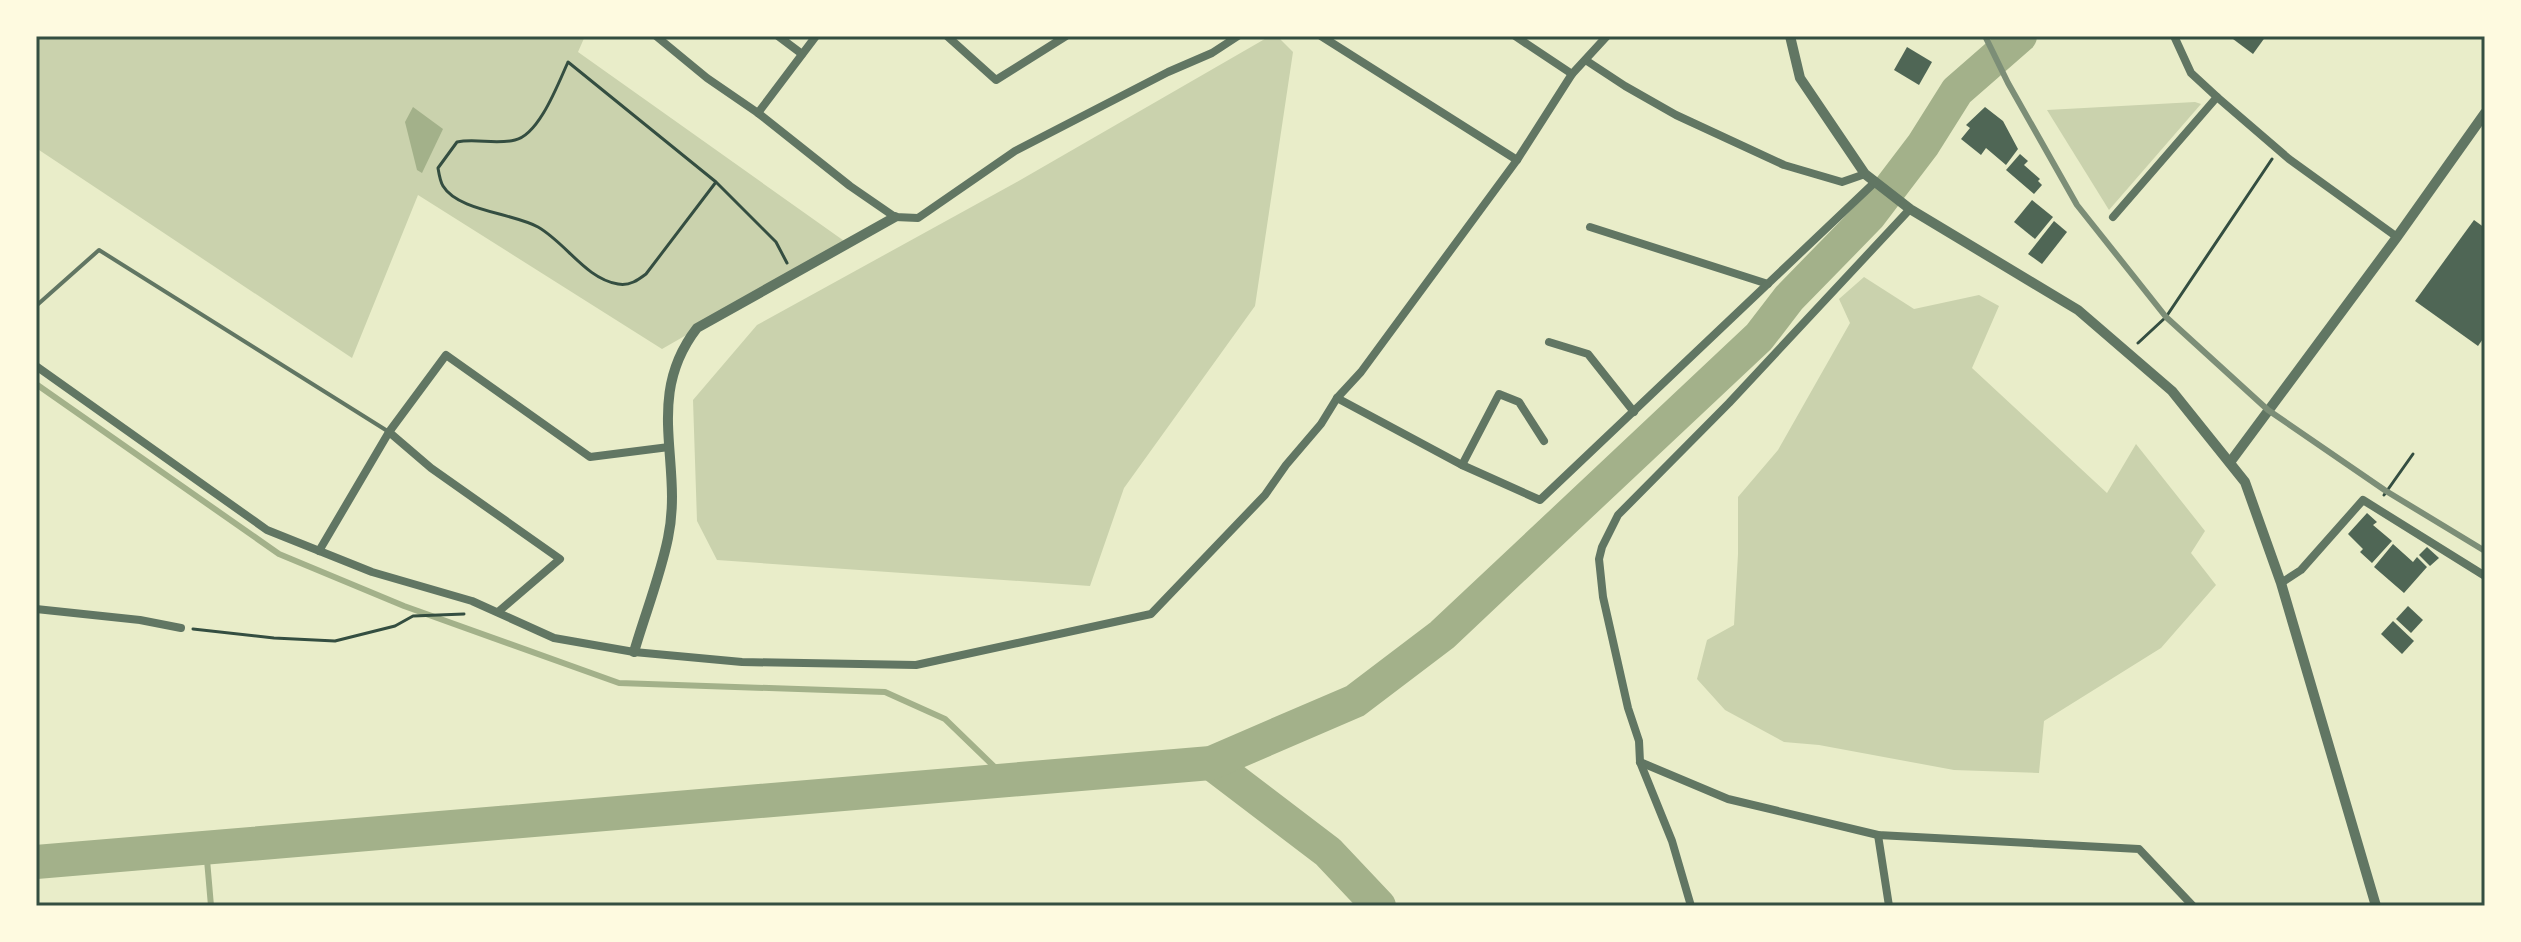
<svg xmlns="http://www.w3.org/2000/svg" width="2521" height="942" font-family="Rubik,sans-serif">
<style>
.green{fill:#cad2ad}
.water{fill:#a3b18a}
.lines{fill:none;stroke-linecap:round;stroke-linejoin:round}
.stream{stroke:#a3b18a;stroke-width:6}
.river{stroke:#a3b18a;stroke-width:34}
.building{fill:#4f6655}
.path{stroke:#344e41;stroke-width:3}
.service{stroke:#617663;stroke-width:4}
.minor{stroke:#617663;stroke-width:8}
.tertiary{stroke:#617663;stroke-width:10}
.rail{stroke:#7c8e77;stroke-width:6}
.neatline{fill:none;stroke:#344e41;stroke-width:3}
</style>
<rect width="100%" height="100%" fill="#e9edc9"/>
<!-- green -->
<g class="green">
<polygon points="36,36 585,36 578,52 847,243 662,349 418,195 352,358 36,148"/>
<polygon points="1270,36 1277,36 1293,52 1255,306 1124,488 1090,586 717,560 697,521 693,400 757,325 1015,183"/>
<polygon points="2195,102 2201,104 2109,210 2047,110"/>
<polygon points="1864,277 1914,309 1979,295 1999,306 1972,368 2107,493 2136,444 2205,531 2191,553 2216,585 2161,648 2044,721 2039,773 1954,770 1819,745 1784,742 1725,710 1697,679 1707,640 1734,625 1738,554 1738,497 1778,450 1850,323 1839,299"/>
</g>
<!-- water -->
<polygon class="water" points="413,107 443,129 422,173 417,170 405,122"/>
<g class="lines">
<!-- stream -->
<g class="stream">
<polyline points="36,384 279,554 404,606 619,683 885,692 945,719 1008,780"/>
<polyline points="206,848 211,906"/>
</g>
<!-- river -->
<g class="river">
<polyline points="1211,763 1328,852 1379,906"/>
<polyline points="36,862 1211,763 1355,701 1442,635 1759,337 1789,298 1869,216 1923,145 1957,91 2020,36"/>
</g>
</g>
<!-- building -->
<g class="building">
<polygon points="2229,36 2266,36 2253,54"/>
<polygon points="1907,47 1932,62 1919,85 1894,70"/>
<polygon points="1985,107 2003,121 2018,149 2006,165 1986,148 1981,155 1961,139 1970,128 1966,125"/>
<polygon points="2020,154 2028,161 2024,165 2040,179 2038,181 2042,185 2034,194 2006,170"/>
<polygon points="2032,200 2053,217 2035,239 2014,222"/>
<polygon points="2474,220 2485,228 2485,336 2478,346 2415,301"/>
<polygon points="2054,221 2067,232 2042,264 2028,254"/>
<polygon points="2367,513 2377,522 2373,525 2392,541 2372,563 2360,552 2363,549 2348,534"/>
<polygon points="2393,544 2413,562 2417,557 2427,567 2404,593 2374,567"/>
<polygon points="2427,547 2439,558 2430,566 2419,555"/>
<polygon points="2408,606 2423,620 2411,633 2396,619"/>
<polygon points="2393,621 2414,641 2402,654 2381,634"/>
</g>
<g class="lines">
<!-- path -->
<g class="path">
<path d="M716,182l-148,-120c-10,22 -29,73 -53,78 -20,5 -39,-2 -58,2l-19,26c1,6 2,13 5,18 15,25 70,27 95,41 28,16 48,52 80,57 12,2 20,-4 28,-10l70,-92 60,60 11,21"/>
<polyline points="2138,343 2166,317 2272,159"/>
<polyline points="2384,495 2413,454"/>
<polyline points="193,629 274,638 335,641 395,626 413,616 464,614"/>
</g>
<!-- service -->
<polyline class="service" points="36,306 99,250 389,432"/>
<!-- minor -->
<g class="minor">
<polyline points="656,36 707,78 758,113 850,186 895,217 918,218 1015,151 1168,72 1212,53 1238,36"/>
<polyline points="778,36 802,54"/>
<polyline points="947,36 996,80 1066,36"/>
<polyline points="1321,36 1517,160"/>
<polyline points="1515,36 1572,74"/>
<polyline points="2174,36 2191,73 2217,97 2289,159 2397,237"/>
<polyline points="1587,61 1625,86 1676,115 1784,165 1842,182 1865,174"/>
<polyline points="758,113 816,36"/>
<polyline points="2113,217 2217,97"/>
<polyline points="1590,227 1768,284"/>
<polyline points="1549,342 1588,354 1634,412"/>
<polyline points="36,366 267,530 372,572 472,601 554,638 634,652 742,662 916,665 1151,614 1265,495 1286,465 1321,424 1337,398 1361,372 1517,160 1572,74 1607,36"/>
<polyline points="1337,398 1462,465 1540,500 1874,183"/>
<polyline points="389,432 446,355 590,457 669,447"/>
<polyline points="1462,465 1499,394 1519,402 1544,441"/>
<polyline points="319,551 389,432 431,468 560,559 498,612"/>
<polyline points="2281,583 2301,570 2363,500 2485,576"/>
<polyline points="36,609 140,620 181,628"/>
<polyline points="1640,762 1728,799 1878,835 2139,849 2193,906"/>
<polyline points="1878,835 1889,906"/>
<polyline points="1691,906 1672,841 1640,762 1639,741 1628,708 1603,597 1599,559 1602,547 1618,515 1729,403 1910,209"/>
</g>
<!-- tertiary -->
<g class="tertiary">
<polyline points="1790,36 1800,78 1865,174 1910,209 2078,310 2172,391 2245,482 2281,583 2376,906"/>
<polyline points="2231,461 2397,237 2485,113"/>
<path d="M634,652c11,-38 26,-75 34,-114 16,-75 -25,-140 29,-210l198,-111"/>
</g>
<!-- rail -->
<polyline class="rail" points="1985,36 2008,83 2077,205 2166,317 2268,410 2386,491 2485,551"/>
</g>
<!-- border -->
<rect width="2521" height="942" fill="none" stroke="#fefae0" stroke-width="76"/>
<rect x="38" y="38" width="2445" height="866" class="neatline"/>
</svg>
